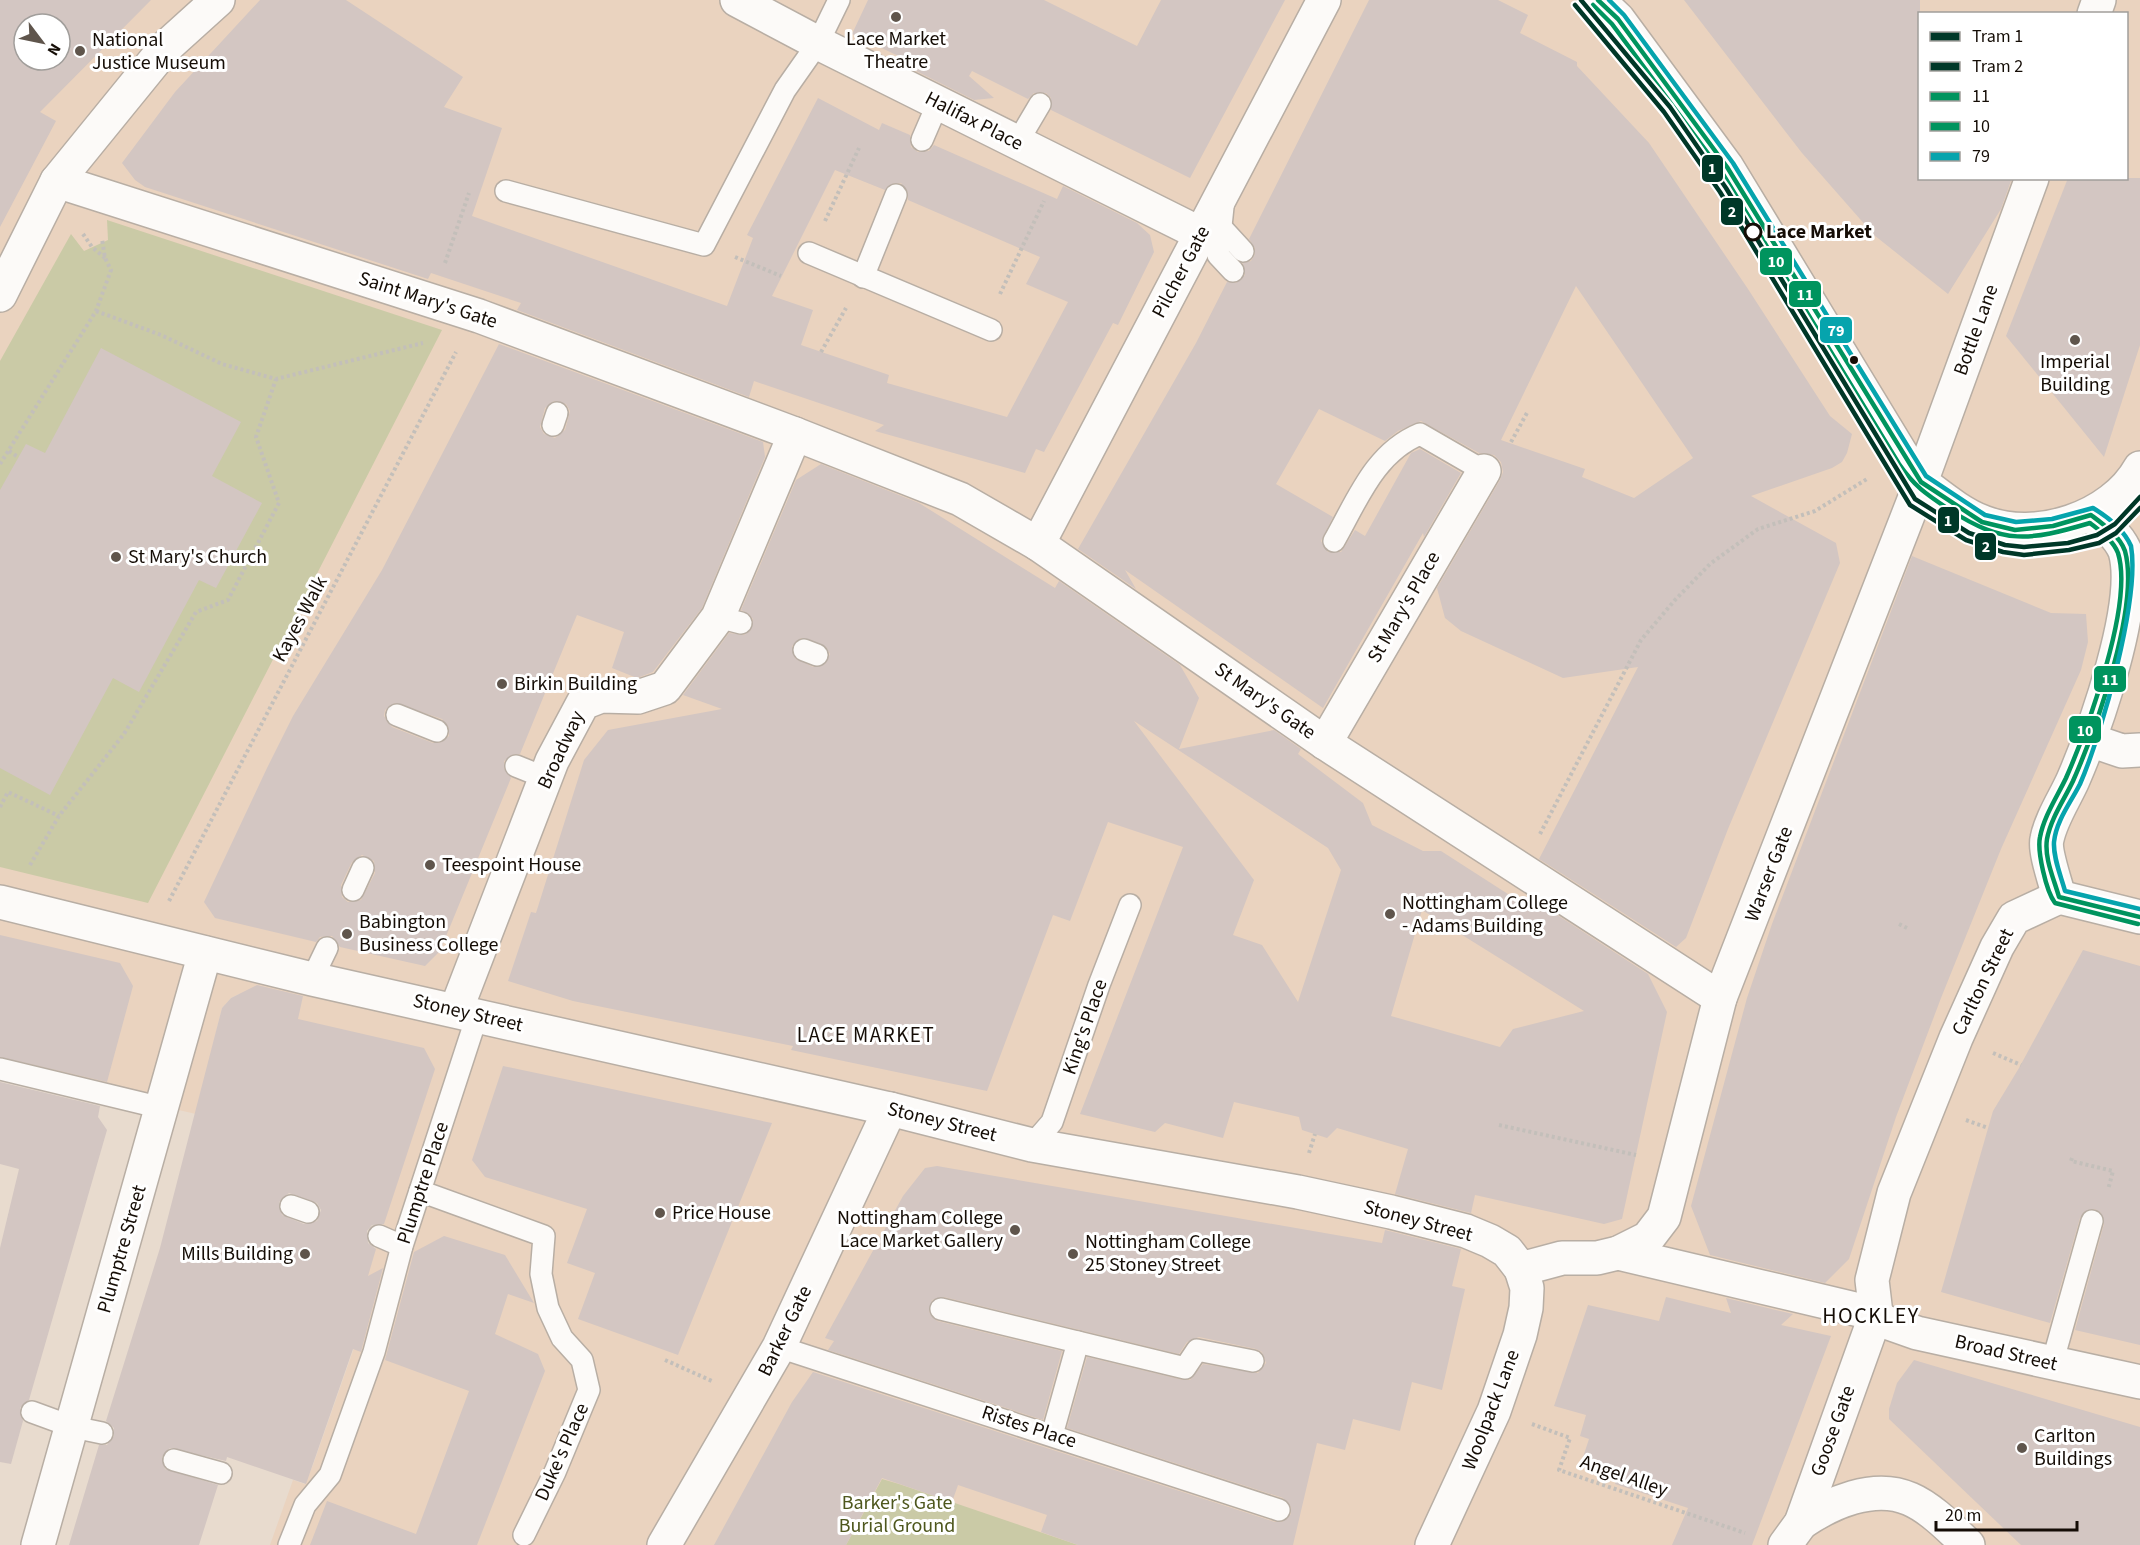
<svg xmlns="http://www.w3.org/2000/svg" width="2140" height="1545" font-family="'Source Sans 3',sans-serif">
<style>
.built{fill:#ead3bf;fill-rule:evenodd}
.green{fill:#cacaa6}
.building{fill:#d3c6c2;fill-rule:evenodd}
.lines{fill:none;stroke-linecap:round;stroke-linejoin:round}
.lane-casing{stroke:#b8aea4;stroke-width:24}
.street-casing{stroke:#b8aea4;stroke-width:36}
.secondary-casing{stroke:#b8aea4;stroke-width:36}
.path{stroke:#c3bfba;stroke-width:4;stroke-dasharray:3 3;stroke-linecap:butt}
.lane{stroke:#fcfaf8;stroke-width:21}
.street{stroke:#fcfaf8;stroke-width:33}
.secondary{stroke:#fcfaf8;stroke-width:33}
.bus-1-casing{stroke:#fff;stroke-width:9}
.bus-2-casing{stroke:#fff;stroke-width:9}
.bus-3-casing{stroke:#fff;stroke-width:9}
.bus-1{stroke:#00945e;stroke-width:4.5}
.bus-2{stroke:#00945e;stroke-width:4.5}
.bus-3{stroke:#06a4ad;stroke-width:4.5}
.tram-1-casing{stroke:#fff;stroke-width:9}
.tram-2-casing{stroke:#fff;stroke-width:9}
.tram-1{stroke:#003828;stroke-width:4.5}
.tram-2{stroke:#003828;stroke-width:4.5}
.poi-dot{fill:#5f554c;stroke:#fff;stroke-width:2}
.stop-dot{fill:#fff;stroke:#150d06;stroke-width:3}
.bus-dot{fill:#150d06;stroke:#fff;stroke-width:2}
.labels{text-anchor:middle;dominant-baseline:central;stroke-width:6;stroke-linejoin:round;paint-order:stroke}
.poi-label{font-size:20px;fill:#150d06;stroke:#fff;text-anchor:start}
.street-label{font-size:20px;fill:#150d06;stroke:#fff}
.stop-label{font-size:20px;font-weight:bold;fill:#150d06;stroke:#fff;text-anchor:start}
.park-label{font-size:20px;fill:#4e571d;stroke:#fff}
.neighbourhood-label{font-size:21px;letter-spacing:1.5px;fill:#150d06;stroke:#fff}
.quarter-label{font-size:22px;letter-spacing:1.5px;fill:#150d06;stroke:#fff}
.line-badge{stroke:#fff;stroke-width:2}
.badge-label{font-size:16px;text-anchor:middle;font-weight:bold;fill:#fff}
</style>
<rect width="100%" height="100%" fill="#e8dbce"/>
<!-- built -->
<path class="built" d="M0,0h2140v1545h-1870l23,-65 12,4 8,-19 42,-120 -10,-4 49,-150 -147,-196 -8,-1 -8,4 -9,10 -26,106 -196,-45zM1920,14h206v164h-206zM24,24h36v36h-36z"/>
<!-- green -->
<g class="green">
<polygon points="107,220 442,330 148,903 0,867 0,361 71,234 84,251 108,240"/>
<polygon points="882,1479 899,1484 1078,1545 846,1545"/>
</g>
<!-- building -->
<g class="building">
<path d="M0,0h151l-111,112 16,9 -56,106zM24,24h36v36h-36z"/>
<path d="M260,0h86l117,77 -19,30 58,21 -30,88 255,90 26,-68 -6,-3 71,-137 61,32 3,-7 28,12 1,12 7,5 11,-1 5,-6 123,54 6,-13 74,37 13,12 4,17 -36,73 -5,-2 -69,129 -8,-3 -11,24 -150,-42 9,-6 -130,-44 -5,16 -232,-87 4,-7 -90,-30 -3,6 -283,-92 -10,-7 -13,-17 53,-71zM835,170l50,20 9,-7h7l7,10v7l132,57 -14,27 42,18 -61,115 -120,-34 2,-8 -88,-30 12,-35 -41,-14z"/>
<polygon points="868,0 1044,0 1137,46 1161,0 1285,0 1190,178 1051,110 1051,98 1046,93 1034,93 1028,99 972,71 969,76 994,98 974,100 906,66 909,61 852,34"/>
<path d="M1369,0h129l30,15 -8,18 57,29v4l72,77 99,146 82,127 22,18 -5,19 -5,9 -10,6 -81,28 85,47 4,20 -112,266 -42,109 -10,9 -137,-88 99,-192 -75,11 -102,-47 -16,-13 -8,-30 63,-108 3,-8 -2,-10 -7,-7 -15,-2 -58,-32 -23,10 -13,10 -66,-32 -43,75 57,33 -12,24 7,11h13l14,-22 10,6 46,-83 9,-4 41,24 -37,64 -1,-4 -100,175 -198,-138 11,19 -58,-40 118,-206 31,-61 9,1 9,-8 -2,-12 8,-2 4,-7v-6l-6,-9zM1576,286l117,172 -59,40 -52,-21 3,-8 -84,-29z"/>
<polygon points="1684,0 1920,0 1920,178 2012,178 2001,209 1948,294 1874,235 1802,153"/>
<polygon points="2068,178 2140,178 2140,345 2104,457 2006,336"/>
<path d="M499,344l264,98 2,15 -63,151 -49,64 -16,6 -25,-10 12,-36 -47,-17 -57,139h-6l-10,7v7l7,10 -71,173 -15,15 -85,-19 -8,-11 -12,1 -4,5 -101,-24 -11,-16 63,-134 26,-52 89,-146zM554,401l12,3 4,7 -5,19 -10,8 -11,-4 -4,-7 5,-19zM395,703l47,16 7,10v7l-10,7h-6l-41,-16 -8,-11 1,-6zM362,855l12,6 1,12 -14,27 -13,2 -6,-5 -1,-12 11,-23z"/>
<polygon points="101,348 241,422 212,476 262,503 216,588 199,580 139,692 113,678 50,795 0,768 0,490 26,444 45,453"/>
<path d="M821,464l98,39 136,85 4,-7 121,84 19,33 -20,51 95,-19 27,19 -3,5 65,49 9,22 51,26h18l84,54 3,-9 120,78 19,38 -45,207 -18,5 -129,-29 -4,18 -76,-19 13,-45 -71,-21 -10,10 -25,-8 -3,-13 -65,-15 -11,36 -58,-15 -10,9 -75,-18 103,-267 -75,-25 -38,99 -17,-6 -66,176 -196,-41 2,-4 -220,-45 -65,-20 23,-69 5,1 48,-153 24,-30 114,-21 -39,-14 46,-62 15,2 6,-4 3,-12 -4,-5 -8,-4 55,-130zM801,638l25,9 4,7 -5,10 -12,3 -18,-9 -3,-12zM1134,721l194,127 13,22 -43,132 -36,-57 -29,-10 21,-55zM1422,910l162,101 -71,18 -13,18 -109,-31z"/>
<polygon points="1912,556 2051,613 2086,614 2088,642 2081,670 2001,849 1941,998 1896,1117 1849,1259 1825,1283 1710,1255 1691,1206 1747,998 1772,924"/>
<polygon points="0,935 120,963 133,986 107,1082 0,1057"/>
<polygon points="2083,950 2140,966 2140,1345 2075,1330 2104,1224 2101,1213 2095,1209 2084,1212 2080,1218 2050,1323 1941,1292 1993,1111 2019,1068"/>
<path d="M257,985l46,11 -5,23 126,29 11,21 -51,155 -12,1 -5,6 1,12 8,6 -8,27 15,-8 -21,80 -1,4 -8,-3 -47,135 -79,-27 -1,4 -56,-13 -8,9 3,12 53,16 -19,60h-130l30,-100h8l7,-9v-8l-8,-7 54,-173 62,-240 9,-10zM289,1193l28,10 4,7 -4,11 -13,3 -22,-9 -3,-13z"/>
<polygon points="503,1066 772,1123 678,1355 578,1319 595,1273 567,1263 587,1209 485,1177 472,1160"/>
<polygon points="0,1082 100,1106 98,1117 107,1130 29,1400 20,1408 23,1421 11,1464 0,1462 0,1248 19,1169 0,1164"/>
<polygon points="937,1166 1382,1243 1385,1230 1461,1249 1452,1286 1465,1289 1442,1390 1412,1382 1400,1431 1353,1419 1345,1450 1317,1443 1293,1545 1078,1545 1041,1532 1047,1515 958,1485 952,1502 882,1478 846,1545 714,1545 792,1402 813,1372 1275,1522 1282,1522 1291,1514 1291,1507 1283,1498 1067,1428 1087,1357 1183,1380 1190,1380 1203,1364 1258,1373 1266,1363 1262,1352 1256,1349 1199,1337 1187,1342 1179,1354 944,1297 932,1300 929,1312 937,1321 1062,1351 1043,1420 828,1350 834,1341 825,1338 903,1196 925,1168"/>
<polygon points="444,1236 505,1255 534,1303 508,1294 495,1334 538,1354 545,1371 477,1545 310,1545 327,1501 416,1534 469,1391 385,1360 414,1252"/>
<polygon points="1666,1297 1731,1313 1726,1298 1793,1314 1781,1325 1831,1336 1752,1545 1672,1545 1688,1508 1615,1484 1617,1478 1586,1469 1589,1458 1583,1457 1589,1439 1580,1436 1586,1415 1554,1406 1588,1305 1659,1321"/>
<polygon points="1914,1360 2140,1427 2140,1545 2021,1545 1889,1419 1889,1409 1897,1383"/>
</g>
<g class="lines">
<!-- lane casing -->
<g class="lane-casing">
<g id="lane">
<polyline points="922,140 938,103"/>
<polyline points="1017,143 1040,104"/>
<polyline points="506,191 704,245 785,90 818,43 839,0"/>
<polyline points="1223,207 1218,255 1233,271"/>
<polyline points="1220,226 1243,251"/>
<polyline points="809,253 991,330"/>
<polyline points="863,277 896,195"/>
<polyline points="553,425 557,413"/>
<path d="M1334,541c23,-40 40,-88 86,-107l64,37"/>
<polyline points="718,617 741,623"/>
<polyline points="804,650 817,655"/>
<polyline points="397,715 437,731"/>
<polyline points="516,766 546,778"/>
<polyline points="353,890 363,868"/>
<polyline points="312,979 327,948"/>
<polyline points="0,1069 162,1108"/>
<polyline points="1032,1145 1052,1122 1099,985 1130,905"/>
<polyline points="420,1191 544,1236 541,1274 548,1308 562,1338 582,1360 589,1390 555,1472 524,1535"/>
<polyline points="291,1206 308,1212"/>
<polyline points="379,1236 402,1246"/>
<polyline points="941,1309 1185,1368 1197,1350 1253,1361"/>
<polyline points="779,1347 1279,1510"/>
<polyline points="2052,1364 2092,1221"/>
<polyline points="32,1412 73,1427 102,1433"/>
<polyline points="1052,1435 1078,1342"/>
<polyline points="174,1460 221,1473"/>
<polyline points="289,1545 305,1505 330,1475 374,1352 402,1246 477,1016"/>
</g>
</g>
<!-- street casing -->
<g class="street-casing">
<g id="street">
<polyline points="737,0 818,43 1201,234"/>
<polyline points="2094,14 2099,0"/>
<path d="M2032,178l-111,304c19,14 40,32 62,40 53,21 129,-4 157,-54"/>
<polyline points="57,181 479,316 795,434 960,499 1038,544 1325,743 1720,998"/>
<polyline points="0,295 57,181 166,47 218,0"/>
<polyline points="1038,544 1324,0"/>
<polyline points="2090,740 2122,751 2140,750"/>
<polyline points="1325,743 1484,471"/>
<path d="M2059,897c-3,-13 -15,-46 -12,-58 4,-20 18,-41 26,-59 22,-51 67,-177 52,-229 -7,-16 -20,-26 -34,-36"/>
<polyline points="2059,897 2140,917"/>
<polyline points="456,1010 552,761 583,703 601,696 638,697 665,688 718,617 795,434"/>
<polyline points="1618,1253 1876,1314"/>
<polyline points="1876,1314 1883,1321 1917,1333 2140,1382"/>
<path d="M1801,1523c29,-20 73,-40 109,-24 21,9 41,30 58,46"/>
<polyline points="38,1545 205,953"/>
<polyline points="664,1545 779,1347 890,1109"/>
<polyline points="1432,1545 1494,1411 1520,1335 1526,1308 1527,1288 1521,1269"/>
<polyline points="1785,1545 1801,1523 1876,1314 1872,1280 1894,1193 1956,1038 1997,947 2014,918 2059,897"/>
</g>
</g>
<!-- secondary casing -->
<g class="secondary-casing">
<polyline id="secondary" points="0,902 312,979 890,1109 1032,1145 1298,1192 1391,1212 1466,1231 1490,1241 1507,1251 1521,1269 1562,1258 1597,1258 1618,1253 1648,1238 1664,1217 1720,998 1921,482 1905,460 1727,167 1618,19 1598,0"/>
</g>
<!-- path -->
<g class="path">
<polyline points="825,221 859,148"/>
<polyline points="83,234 92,247 105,258"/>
<polyline points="735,257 781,276"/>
<polyline points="445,263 469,193"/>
<polyline points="1000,294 1044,201"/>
<polyline points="96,311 161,335 222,364 276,379 423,343"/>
<polyline points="821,352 846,308"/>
<polyline points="1511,442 1528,411"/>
<polyline points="9,451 18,457"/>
<polyline points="0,464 96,311 111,270 105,258 102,239"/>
<polyline points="0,807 8,792 59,816"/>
<polyline points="1540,834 1641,640 1675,600 1710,564 1758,529 1815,511 1867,479"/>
<polyline points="30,865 59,816 124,734 196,612 228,600 279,503 256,437 276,379"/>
<polyline points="169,901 456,352"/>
<polyline points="1899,924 1907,928"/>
<polyline points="1993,1053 2021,1065"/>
<polyline points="1966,1120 1988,1128"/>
<polyline points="1499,1125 1636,1155"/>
<polyline points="1309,1153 1315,1134"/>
<polyline points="2072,1158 2071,1161 2113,1171 2108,1190"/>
<polyline points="665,1360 712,1381"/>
<polyline points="1532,1424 1570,1438 1559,1470 1745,1533"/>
</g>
<!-- lane -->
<use href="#lane" class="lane"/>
<!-- street -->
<use href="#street" class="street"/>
<!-- secondary -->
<use href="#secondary" class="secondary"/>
<!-- bus-1 casing -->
<g class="bus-1-casing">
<path id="bus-1" d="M1598,0l20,19 109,148 194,315 61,40 33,8 38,-4 38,-11c12,9 29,21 34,36 15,55 -29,178 -52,230 -9,19 -22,37 -26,58 -3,19 7,40 12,58l81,20"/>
</g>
<!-- bus-2 casing -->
<g class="bus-2-casing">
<path id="bus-2" d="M1593,5l19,19 109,147 178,293c16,23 27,30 51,46 54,35 79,31 140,13 10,8 23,17 28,30 16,51 -31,177 -52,225 -9,19 -22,38 -26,59 -3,14 6,54 15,66l83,21"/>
</g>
<!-- bus-3 casing -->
<g class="bus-3-casing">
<path id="bus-3" d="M1609,0l15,15 109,148 193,313 59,39 31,7 36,-3 41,-11c15,9 31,22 38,38 9,51 -29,188 -51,238 -9,18 -24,37 -26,58 -1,16 7,34 11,49l75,18"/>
</g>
<!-- bus-1 -->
<use href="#bus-1" class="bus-1"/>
<!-- bus-2 -->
<use href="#bus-2" class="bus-2"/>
<!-- bus-3 -->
<use href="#bus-3" class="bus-3"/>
<!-- tram-1 casing -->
<g class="tram-1-casing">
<polyline id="tram-1" points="1581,0 1670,107 1726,188 1915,499 1969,533 2005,545 2024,547 2068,543 2097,535 2115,524 2140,497"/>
</g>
<!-- tram-2 casing -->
<g class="tram-2-casing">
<polyline id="tram-2" points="1575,5 1664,112 1720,192 1910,505 1966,540 2003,552 2024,555 2069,550 2099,543 2116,533 2140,508"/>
</g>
<!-- tram-1 -->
<use href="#tram-1" class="tram-1"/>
<!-- tram-2 -->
<use href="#tram-2" class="tram-2"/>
</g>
<!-- markers -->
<g class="poi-dot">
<circle cx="896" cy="17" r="6"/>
<circle cx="80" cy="51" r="6"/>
<circle cx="2075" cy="340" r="6"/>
<circle cx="116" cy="557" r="6"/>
<circle cx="502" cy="684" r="6"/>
<circle cx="430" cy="865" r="6"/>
<circle cx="1390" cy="914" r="6"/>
<circle cx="347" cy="934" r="6"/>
<circle cx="660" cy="1213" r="6"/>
<circle cx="1015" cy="1230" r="6"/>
<circle cx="305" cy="1254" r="6"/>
<circle cx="1073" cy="1254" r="6"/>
<circle cx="2022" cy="1448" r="6"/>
</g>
<circle class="stop-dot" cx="1753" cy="232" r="8"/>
<circle class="bus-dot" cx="1854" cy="360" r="5"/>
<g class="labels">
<!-- poi labels -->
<g class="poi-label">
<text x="896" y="39" text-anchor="middle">Lace Market<tspan x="896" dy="23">Theatre</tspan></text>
<text x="92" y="40">National<tspan x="92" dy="23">Justice Museum</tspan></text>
<text x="2075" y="362" text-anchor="middle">Imperial<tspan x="2075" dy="23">Building</tspan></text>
<text x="128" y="557">St Mary's Church</text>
<text x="514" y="684">Birkin Building</text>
<text x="442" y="865">Teespoint House</text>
<text x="1402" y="903">Nottingham College<tspan x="1402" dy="23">- Adams Building</tspan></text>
<text x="359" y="922">Babington<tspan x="359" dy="23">Business College</tspan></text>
<text x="672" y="1213">Price House</text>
<text x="1003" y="1218" text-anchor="end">Nottingham College<tspan x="1003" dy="23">Lace Market Gallery</tspan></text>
<text x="1085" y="1242">Nottingham College<tspan x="1085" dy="23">25 Stoney Street</tspan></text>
<text x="293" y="1254" text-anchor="end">Mills Building</text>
<text x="2034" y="1436">Carlton<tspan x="2034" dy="23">Buildings</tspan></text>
</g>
<!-- street labels -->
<g class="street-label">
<text transform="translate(974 121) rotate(27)">Halifax Place</text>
<text transform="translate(1181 272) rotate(-62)">Pilcher Gate</text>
<text transform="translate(428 300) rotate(18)">Saint Mary's Gate</text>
<text transform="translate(1976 330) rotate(-70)">Bottle Lane</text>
<text transform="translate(1404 607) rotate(-60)">St Mary's Place</text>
<text transform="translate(300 619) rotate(-62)">Kayes Walk</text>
<text transform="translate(1265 701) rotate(35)">St Mary's Gate</text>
<text transform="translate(561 750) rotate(-65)">Broadway</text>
<text transform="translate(1769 874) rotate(-69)">Warser Gate</text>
<text transform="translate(1983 982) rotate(-64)">Carlton Street</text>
<text transform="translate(468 1013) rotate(13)">Stoney Street</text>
<text transform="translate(1085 1027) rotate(-71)">King's Place</text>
<text transform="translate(942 1122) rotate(14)">Stoney Street</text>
<text transform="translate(423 1183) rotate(-72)">Plumptre Place</text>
<text transform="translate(1418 1221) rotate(15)">Stoney Street</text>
<text transform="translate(122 1249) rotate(-74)">Plumptre Street</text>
<text transform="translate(785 1331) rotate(-64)">Barker Gate</text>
<text transform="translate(2006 1353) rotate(13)">Broad Street</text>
<text transform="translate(1491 1410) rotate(-69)">Woolpack Lane</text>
<text transform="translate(1029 1427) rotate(18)">Ristes Place</text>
<text transform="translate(1833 1431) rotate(-70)">Goose Gate</text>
<text transform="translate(562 1452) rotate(-66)">Duke's Place</text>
<text transform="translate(1624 1476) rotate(19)">Angel Alley</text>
</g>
<!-- stop labels -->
<g class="stop-label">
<text x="1766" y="232">Lace Market</text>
</g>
<!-- park labels -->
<g class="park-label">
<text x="897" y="1503">Barker's Gate<tspan x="897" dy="23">Burial Ground</tspan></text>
</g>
<!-- neighbourhood labels -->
<g class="neighbourhood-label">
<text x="866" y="1035">LACE MARKET</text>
</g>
<!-- quarter labels -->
<g class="quarter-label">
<text x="1871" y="1316">HOCKLEY</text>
</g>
</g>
<g class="line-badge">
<rect x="1701" y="154" width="23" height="29" rx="6" fill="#003828"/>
<rect x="1720" y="197" width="24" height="29" rx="6" fill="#003828"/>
<rect x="1759" y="247" width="34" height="29" rx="6" fill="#00945e"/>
<rect x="1788" y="280" width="34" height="28" rx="6" fill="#00945e"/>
<rect x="1819" y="316" width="34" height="28" rx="6" fill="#06a4ad"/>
<rect x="1937" y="506" width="23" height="28" rx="6" fill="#003828"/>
<rect x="1974" y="532" width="23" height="29" rx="6" fill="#003828"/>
<rect x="2093" y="665" width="34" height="28" rx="6" fill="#00945e"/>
<rect x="2068" y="715" width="34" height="29" rx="6" fill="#00945e"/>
</g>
<g class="badge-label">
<text x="1712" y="174">1</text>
<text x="1732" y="217">2</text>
<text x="1776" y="267">10</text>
<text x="1805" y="300">11</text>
<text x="1836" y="336">79</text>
<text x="1948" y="526">1</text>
<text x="1986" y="552">2</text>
<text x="2110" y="685">11</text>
<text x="2085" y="736">10</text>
</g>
<!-- legend -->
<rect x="1918" y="12" width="210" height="168" fill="#ffffff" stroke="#a19e9b" stroke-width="1.5"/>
<rect x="1930" y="32" width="30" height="9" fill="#003828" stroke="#a19e9b" stroke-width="1.5"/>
<text x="1972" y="42" font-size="18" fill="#150d06">Tram 1</text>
<rect x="1930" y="62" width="30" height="9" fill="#003828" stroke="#a19e9b" stroke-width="1.5"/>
<text x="1972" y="72" font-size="18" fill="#150d06">Tram 2</text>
<rect x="1930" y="92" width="30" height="9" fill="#00945e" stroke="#a19e9b" stroke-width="1.5"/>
<text x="1972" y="102" font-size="18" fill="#150d06">11</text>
<rect x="1930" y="122" width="30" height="9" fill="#00945e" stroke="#a19e9b" stroke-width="1.5"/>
<text x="1972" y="132" font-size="18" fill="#150d06">10</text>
<rect x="1930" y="152" width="30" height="9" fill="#06a4ad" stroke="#a19e9b" stroke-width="1.5"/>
<text x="1972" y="162" font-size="18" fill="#150d06">79</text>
<!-- north arrow -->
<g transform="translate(42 42) rotate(122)"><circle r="28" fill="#ffffff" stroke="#a19e9b" stroke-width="1.5"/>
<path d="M0-4.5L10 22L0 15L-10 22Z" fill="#5f554c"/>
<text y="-9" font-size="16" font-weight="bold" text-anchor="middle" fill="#150d06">N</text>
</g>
<!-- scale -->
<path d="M1936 1521v9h141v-9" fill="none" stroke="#150d06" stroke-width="3"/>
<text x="1945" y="1521" font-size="18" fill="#150d06" stroke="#ffffff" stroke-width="4.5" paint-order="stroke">20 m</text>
</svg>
